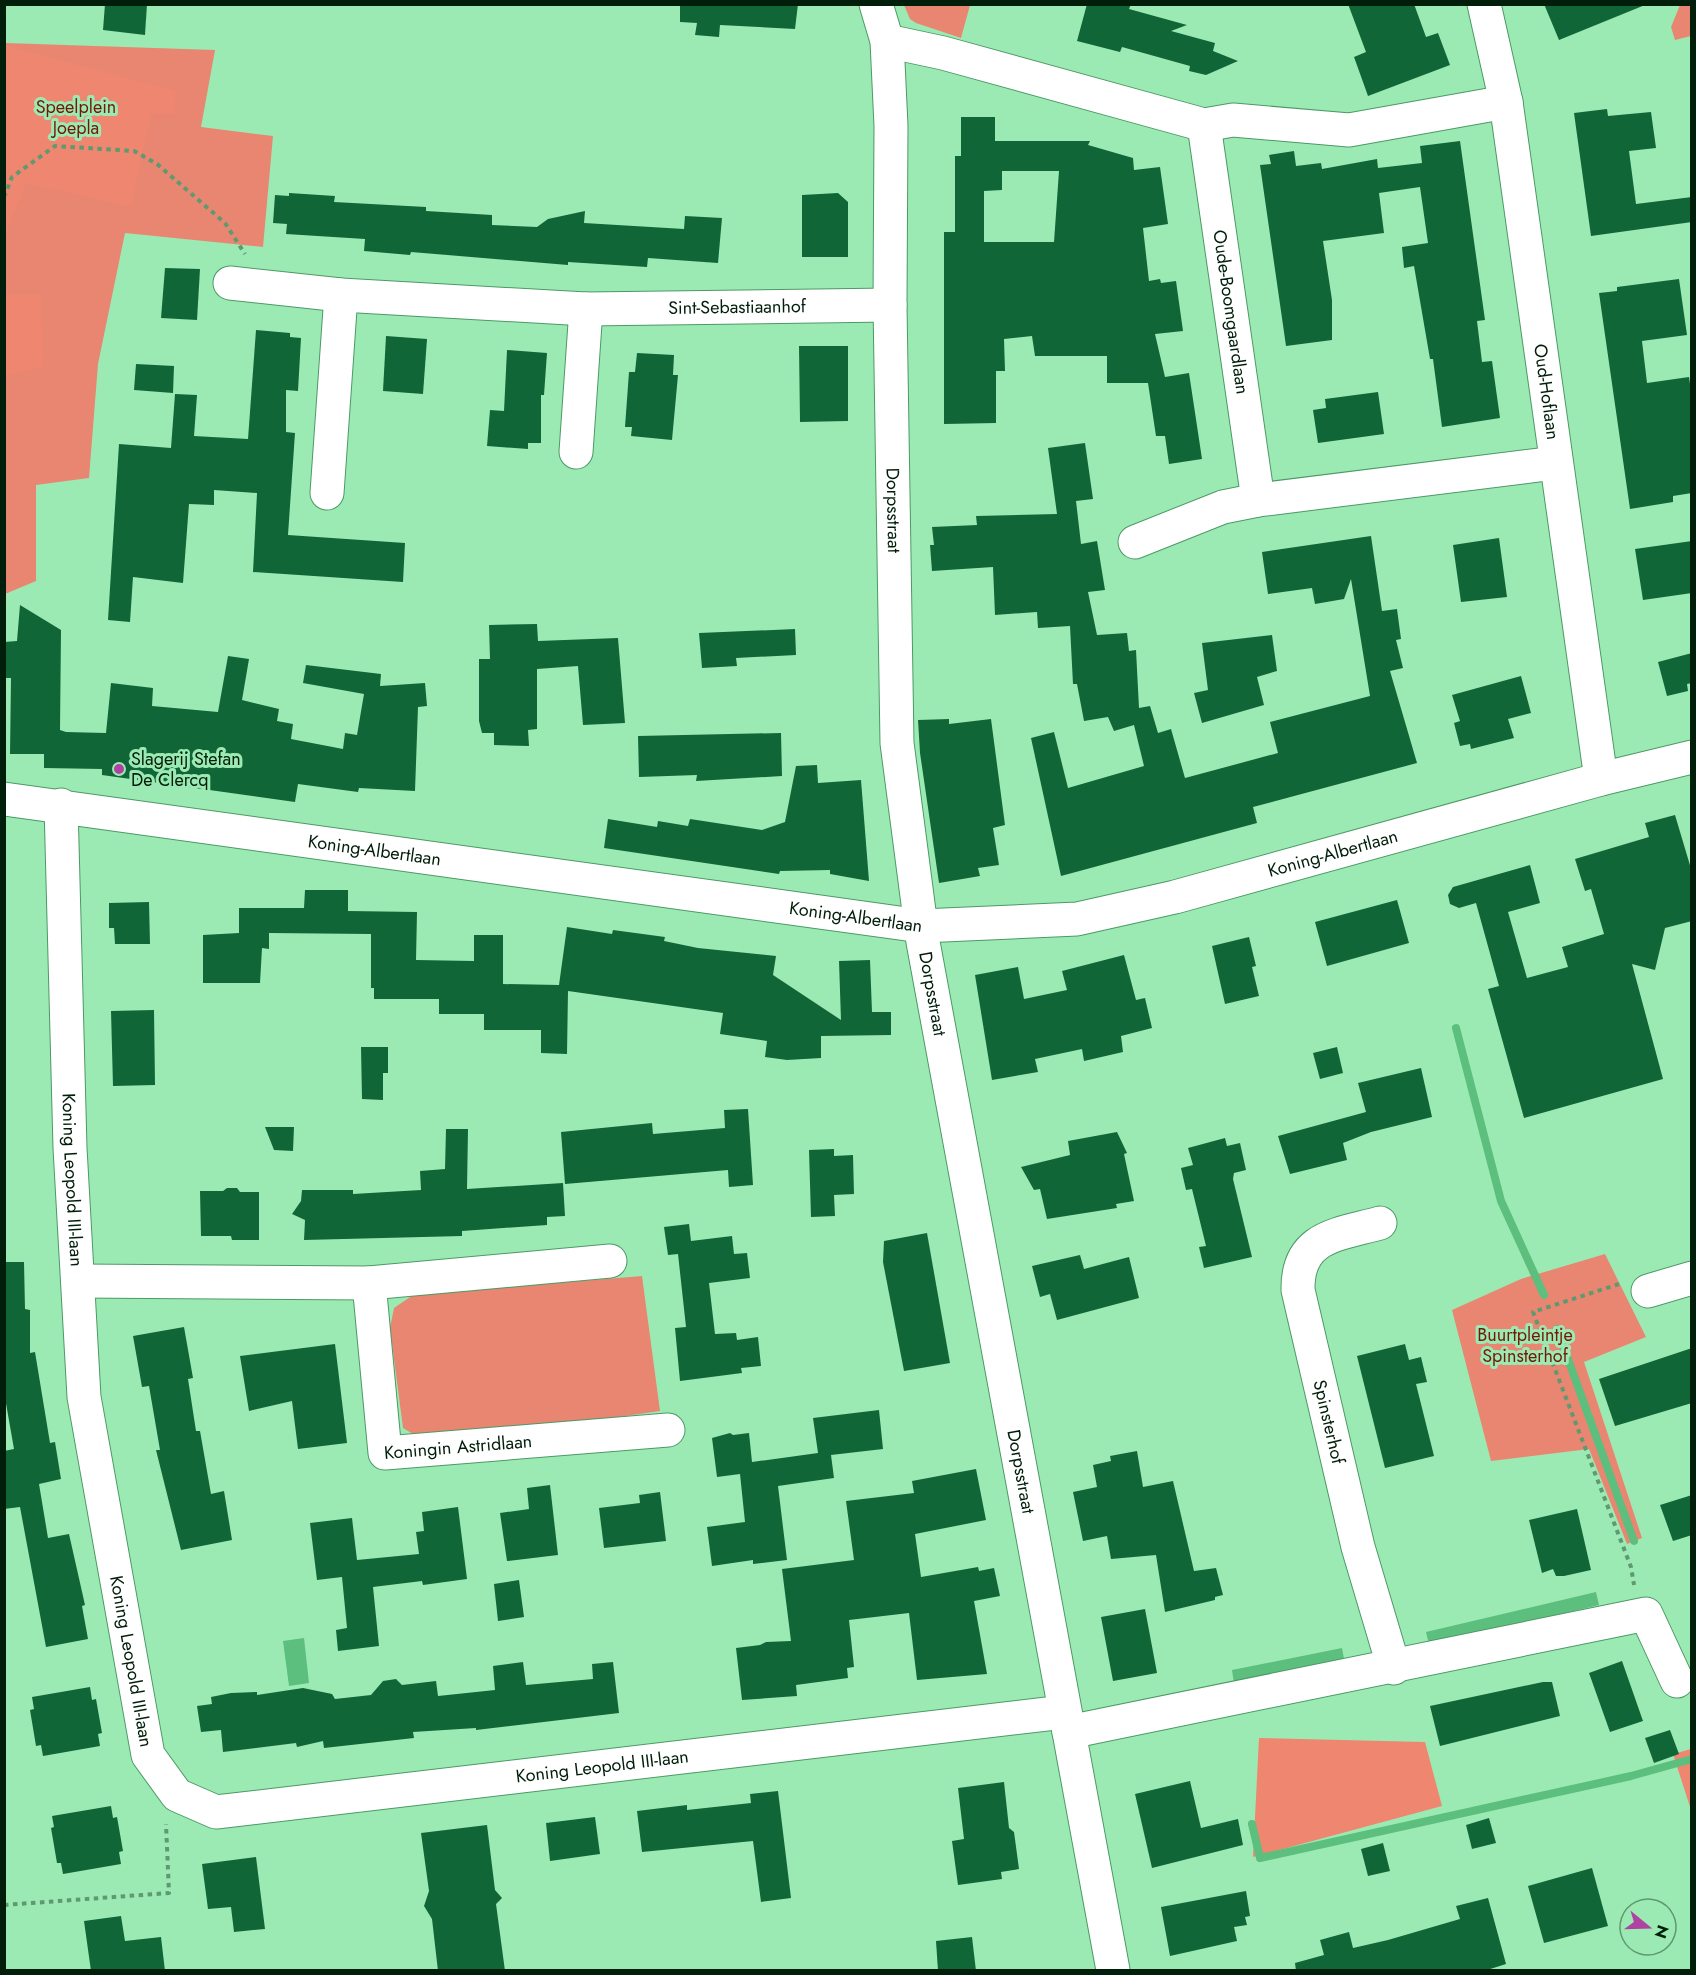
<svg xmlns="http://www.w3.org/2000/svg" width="1696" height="1975" font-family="Jost,sans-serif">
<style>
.green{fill:#e98671}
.forest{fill:#ef8670}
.water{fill:#5cbf7e}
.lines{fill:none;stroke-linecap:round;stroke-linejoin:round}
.stream{stroke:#5cbf7e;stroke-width:8}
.building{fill:#116637;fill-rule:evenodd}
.minor-casing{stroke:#4c9966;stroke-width:35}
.path{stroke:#5e9970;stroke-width:4;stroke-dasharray:4.5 4.5;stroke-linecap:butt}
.minor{stroke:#fff;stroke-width:33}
.poi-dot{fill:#b043a2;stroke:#9ceab3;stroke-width:2}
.labels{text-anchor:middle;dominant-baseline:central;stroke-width:6;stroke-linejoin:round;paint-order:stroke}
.park-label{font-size:18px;fill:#751704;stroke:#9ceab3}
.street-label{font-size:18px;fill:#001e0a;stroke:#9ceab3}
.poi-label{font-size:18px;fill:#001e0a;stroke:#9ceab3;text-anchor:start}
</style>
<rect width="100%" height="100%" fill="#9ceab3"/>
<!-- green -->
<g class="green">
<polygon points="904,5 970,5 961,38 916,23 910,19"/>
<polygon points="1680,5 1691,5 1691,36 1675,40 1671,27"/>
<polygon points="5,43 215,50 201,127 273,136 263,247 125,233 98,364 89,478 36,485 36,581 5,594"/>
<polygon points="1605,1254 1646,1337 1584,1362 1642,1538 1627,1544 1589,1449 1491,1461 1452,1310 1521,1279"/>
<polygon points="642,1276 660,1411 430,1444 403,1428 390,1328 394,1308 413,1295"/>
</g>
<!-- forest -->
<g class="forest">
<polygon points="5,46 176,91 174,114 151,113 131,207 26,183 5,236"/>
<polygon points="5,294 41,295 43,366 5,376"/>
<polygon points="1259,1738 1425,1742 1442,1806 1253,1857"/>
<polygon points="1691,1749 1691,1810 1673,1754"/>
</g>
<!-- water -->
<g class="water">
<polygon points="1596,1592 1599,1605 1429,1645 1426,1632"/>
<polygon points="304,1638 309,1683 289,1686 283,1641"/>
<polygon points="1342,1648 1345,1664 1234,1684 1232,1670"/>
</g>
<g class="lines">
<!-- stream -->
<g class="stream">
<polyline points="1456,1028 1501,1201 1544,1295"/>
<polyline points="1557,1329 1634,1541"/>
<polyline points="1252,1824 1260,1858 1631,1776 1692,1759"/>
</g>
</g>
<!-- building -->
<g class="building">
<polygon points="105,4 147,4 145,35 103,30"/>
<polygon points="680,4 798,4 795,29 720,25 719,37 695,35 697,23 680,22"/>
<polygon points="1087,4 1131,4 1129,9 1187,25 1171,31 1215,43 1213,51 1238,61 1206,75 1189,71 1190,66 1122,47 1120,52 1077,41"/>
<polygon points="1348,4 1414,4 1426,37 1438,33 1450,65 1368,96 1354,57 1366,52"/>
<polygon points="1544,4 1645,4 1645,5 1559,40"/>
<polygon points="1607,109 1608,116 1651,112 1656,148 1629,151 1636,204 1692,197 1692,222 1591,236 1574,113"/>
<path d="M961,117h34v24h95l-2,4 45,13 1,12 26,-3 8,57 -25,4 6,53 11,-2 1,4 15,-2 7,50 -28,3 10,43 24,-4 13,86 -33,5 -4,-28h-9l-8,-53h-41v-27h-72l-3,-20 -28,3 1,32h-9v52l-52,1v-192h11v-76h6zM1002,171h57l-5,71h-70v-51l18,-1z"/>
<polygon points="1460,141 1485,320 1477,321 1482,362 1492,361 1500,418 1442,427 1433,359 1430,359 1414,266 1404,268 1402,247 1428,243 1420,187 1379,193 1384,233 1323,241 1332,300 1332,340 1286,346 1260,165 1271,164 1269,155 1294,151 1296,166 1321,163 1322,169 1377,159 1378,168 1422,163 1420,146"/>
<polygon points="289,193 335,196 334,202 426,207 426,211 492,215 492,225 537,227 548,219 585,211 584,223 684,229 685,216 722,218 718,263 648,258 647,267 568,262 568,265 411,252 410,255 364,251 365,239 286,234 287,224 273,223 275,195 289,196"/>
<polygon points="838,193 848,202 848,257 802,257 802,195"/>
<polygon points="165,268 200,269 197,320 161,318"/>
<polygon points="1679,279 1687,335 1642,341 1647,383 1689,377 1692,397 1692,493 1673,496 1673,502 1630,509 1599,293 1617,291 1617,287"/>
<polygon points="256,330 290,333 290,337 301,338 298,391 286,390 286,432 295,433 288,535 405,543 403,582 253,572 257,493 214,490 214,505 189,504 183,583 133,577 130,622 108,620 119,444 171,448 175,394 197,395 194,436 248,439"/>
<polygon points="386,336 427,339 423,394 383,391"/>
<polygon points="799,346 848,346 848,421 800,422"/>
<polygon points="507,350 547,353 544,395 541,395 541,443 528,443 528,449 487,446 490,410 504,411"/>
<polygon points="637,353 674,355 673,375 678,375 672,440 631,436 632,427 625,427 629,372 635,372"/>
<polygon points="136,364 174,366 173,393 134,390"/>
<polygon points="1378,392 1384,434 1318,443 1313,410 1326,408 1325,399"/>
<polygon points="1085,443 1093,499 1076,501 1081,544 1097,541 1105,590 1088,592 1097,635 1127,633 1129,651 1136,650 1139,708 1150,706 1158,733 1171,729 1185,778 1278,753 1270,722 1370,696 1351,579 1344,599 1315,604 1312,588 1268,594 1262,552 1371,536 1382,611 1397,609 1401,639 1396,640 1403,668 1390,671 1417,763 1253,807 1257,823 1061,876 1031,738 1054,732 1068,788 1144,766 1134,725 1114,731 1108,717 1084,721 1077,684 1073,684 1070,626 1038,628 1037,612 995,615 993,567 932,571 930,545 934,545 932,527 977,525 976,516 1057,514 1048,448"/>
<polygon points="1499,538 1507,597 1461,602 1453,545"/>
<polygon points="1692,541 1692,593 1643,600 1635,549"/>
<polygon points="20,605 61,630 60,730 66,732 106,733 111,683 153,688 152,706 218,712 228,656 249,659 242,700 279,709 277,721 293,724 291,739 343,749 345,733 357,735 364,694 303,683 306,665 381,674 380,686 425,683 427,706 418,707 415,791 359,788 358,792 298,784 295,802 102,775 102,769 44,768 44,754 10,754 11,678 4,678 4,642 17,641"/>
<polygon points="537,624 538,641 618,638 625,723 583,725 578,666 537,669 537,729 528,730 529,746 494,745 494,733 482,733 479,721 479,659 490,659 489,625"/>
<polygon points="795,629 796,655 736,658 737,666 702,668 699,633"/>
<polygon points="1272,635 1277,671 1257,677 1264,705 1202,723 1194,693 1208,690 1202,643"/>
<polygon points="1692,653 1692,683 1687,684 1688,691 1667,696 1658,662"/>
<polygon points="1521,676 1531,713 1508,719 1514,738 1471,749 1470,744 1460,746 1454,723 1460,721 1452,695"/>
<polygon points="949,719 949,724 991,719 1005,825 993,828 999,865 978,868 980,876 939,883 920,753 918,720"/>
<polygon points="781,733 782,776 696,781 697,775 639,777 638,736"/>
<polygon points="817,765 818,783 861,780 869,881 830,874 830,870 780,871 779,874 604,848 608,819 657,827 658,821 688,826 690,819 762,830 785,822 796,766"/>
<polygon points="1675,815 1692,872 1692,921 1665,928 1655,970 1632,964 1663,1079 1524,1118 1488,989 1499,986 1476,903 1459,908 1450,904 1448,895 1453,887 1530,865 1540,903 1508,912 1527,978 1568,967 1562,947 1604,934 1591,889 1585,891 1575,859 1649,837 1645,823"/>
<polygon points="305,890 348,890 348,911 417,912 416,960 474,961 474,935 503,935 503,984 559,985 567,927 612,934 613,930 665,937 664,941 698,948 776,956 773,975 841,1020 839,961 870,960 872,1012 891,1012 891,1035 821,1036 821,1058 787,1060 765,1057 767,1041 720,1034 723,1013 568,991 567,1054 541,1053 541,1030 484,1030 484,1014 439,1014 439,999 374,999 374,988 371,988 371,934 269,933 269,949 262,948 260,983 203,983 203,935 239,933 239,908 304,908"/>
<polygon points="1397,900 1409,943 1327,966 1315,922"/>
<polygon points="149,902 150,944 115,944 114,928 109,928 109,903"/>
<polygon points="1249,937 1256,966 1252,967 1259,996 1225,1004 1212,946"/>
<polygon points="1124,955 1136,1000 1145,998 1152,1028 1121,1036 1123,1052 1084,1061 1082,1049 1035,1059 1038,1072 992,1080 975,975 1018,967 1024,999 1067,990 1062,971"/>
<polygon points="154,1010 155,1085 113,1086 111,1011"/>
<polygon points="361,1047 388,1047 388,1073 383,1073 383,1100 362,1099"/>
<polygon points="1337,1047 1343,1073 1320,1079 1313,1053"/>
<polygon points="1421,1068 1432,1117 1371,1132 1343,1143 1347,1160 1290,1174 1278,1136 1366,1112 1358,1083"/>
<polygon points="748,1109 753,1185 729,1187 728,1170 565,1184 561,1132 652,1123 653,1134 725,1128 724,1110"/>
<polygon points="265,1127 294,1127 293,1151 274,1150"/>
<polygon points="446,1129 468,1129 467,1189 563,1183 565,1216 547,1217 547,1225 462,1231 462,1236 304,1240 305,1220 292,1214 301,1201 302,1190 353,1190 353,1194 421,1190 420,1171 445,1169"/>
<polygon points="1117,1132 1127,1153 1124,1154 1134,1201 1116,1204 1117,1208 1047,1219 1040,1189 1034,1190 1021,1167 1070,1155 1068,1141"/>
<polygon points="1225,1138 1227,1146 1240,1143 1246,1170 1234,1173 1233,1179 1252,1257 1204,1268 1199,1247 1206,1246 1192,1189 1186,1190 1181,1168 1193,1165 1188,1148"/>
<polygon points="834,1149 834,1156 853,1155 854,1194 834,1195 835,1216 811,1217 809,1150"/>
<polygon points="227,1188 237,1188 240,1192 259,1192 259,1240 232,1240 231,1236 201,1236 200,1191 223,1191"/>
<polygon points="689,1224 691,1241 732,1236 734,1254 747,1253 750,1278 709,1283 715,1334 736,1333 737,1340 758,1337 761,1366 741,1368 742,1373 680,1381 675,1328 686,1327 678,1254 668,1255 664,1227"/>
<polygon points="927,1233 950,1363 904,1371 883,1262 884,1241"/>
<polygon points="1080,1255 1084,1269 1129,1257 1139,1298 1057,1320 1050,1294 1040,1297 1032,1266"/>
<polygon points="4,1262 24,1262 25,1309 30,1310 30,1353 35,1352 50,1443 55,1442 61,1479 39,1484 48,1538 69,1534 85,1605 82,1606 88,1639 46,1647 20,1507 4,1509 4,1451 14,1449 4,1392"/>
<polygon points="184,1327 193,1378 188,1379 196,1431 200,1431 211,1494 224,1491 232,1540 181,1550 156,1450 160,1450 149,1386 142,1387 133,1336"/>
<polygon points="335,1344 347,1443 298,1449 292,1401 249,1411 240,1356"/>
<polygon points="1405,1344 1409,1360 1421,1357 1427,1382 1416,1384 1434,1456 1385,1468 1357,1356"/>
<polygon points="1692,1348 1692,1403 1615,1426 1599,1379"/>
<polygon points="879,1410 883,1449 831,1455 834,1478 778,1486 787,1560 753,1564 753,1560 712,1566 707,1527 745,1522 740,1474 717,1477 712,1438 730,1433 733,1435 749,1433 752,1462 818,1453 813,1418"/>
<polygon points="1137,1451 1143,1487 1173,1481 1194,1571 1216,1568 1223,1595 1215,1597 1215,1600 1165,1612 1156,1555 1111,1559 1107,1536 1083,1541 1073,1492 1097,1487 1093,1465 1111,1461 1110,1456"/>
<polygon points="976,1469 986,1520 915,1534 921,1577 978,1567 979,1571 994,1568 1000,1596 974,1601 987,1674 917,1680 909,1613 849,1620 854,1667 847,1668 848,1678 796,1685 797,1696 742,1700 736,1648 760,1645 766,1642 791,1641 782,1569 854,1560 846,1501 914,1493 912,1481"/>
<polygon points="550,1485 558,1555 507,1561 500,1513 529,1509 527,1488"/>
<polygon points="660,1492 666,1541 604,1548 599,1508 640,1503 639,1495"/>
<polygon points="1692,1495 1692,1535 1673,1541 1660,1505"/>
<polygon points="458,1507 467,1579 423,1585 422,1581 373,1587 379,1646 338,1651 336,1630 347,1628 342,1577 317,1580 310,1523 352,1518 357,1560 419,1554 416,1532 424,1531 422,1512"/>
<polygon points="1577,1509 1591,1570 1564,1576 1556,1576 1553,1569 1542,1573 1529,1520"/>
<polygon points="519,1580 524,1617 498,1621 494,1584"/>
<polygon points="1145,1609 1157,1673 1113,1681 1101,1617"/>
<polygon points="1622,1661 1643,1721 1610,1732 1589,1673"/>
<polygon points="523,1662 526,1685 593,1679 592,1664 613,1662 619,1713 476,1730 476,1728 413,1732 414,1738 324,1748 323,1741 297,1747 296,1743 223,1752 221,1730 201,1732 197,1706 212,1704 211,1697 231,1693 257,1692 257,1695 303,1688 332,1694 335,1699 371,1695 383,1681 396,1679 402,1685 436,1681 438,1696 495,1690 493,1666"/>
<polygon points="1543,1682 1552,1682 1560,1716 1440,1746 1430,1706"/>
<polygon points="90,1687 92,1700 96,1699 102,1733 98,1734 100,1746 43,1756 41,1745 36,1746 30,1710 34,1709 32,1697"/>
<polygon points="1670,1730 1679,1754 1654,1763 1645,1738"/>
<polygon points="1190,1781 1201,1828 1238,1819 1243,1845 1152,1868 1135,1794"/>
<polygon points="1004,1782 1009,1828 1014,1832 1019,1869 1001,1872 1002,1879 958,1885 952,1841 964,1839 958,1788"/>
<polygon points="778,1791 791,1898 761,1902 753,1841 642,1852 637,1811 687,1805 687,1810 751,1803 750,1794"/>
<polygon points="111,1806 113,1818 117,1817 123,1851 119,1852 121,1864 63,1874 61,1863 57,1863 51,1828 54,1827 52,1816"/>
<polygon points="595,1817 600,1854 550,1861 546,1823"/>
<polygon points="1489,1818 1496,1843 1472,1849 1466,1825"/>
<polygon points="487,1825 495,1890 502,1898 496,1904 505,1971 438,1971 432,1919 424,1906 429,1891 421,1833"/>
<polygon points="1383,1843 1390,1871 1368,1876 1361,1849"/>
<polygon points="256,1857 265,1929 234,1932 231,1907 208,1909 202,1864"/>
<polygon points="1592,1868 1608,1926 1544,1943 1528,1886"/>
<polygon points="1246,1891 1250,1916 1245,1917 1247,1925 1234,1927 1237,1941 1170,1956 1161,1907"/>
<polygon points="1488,1898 1506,1964 1484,1971 1296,1971 1295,1963 1324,1955 1320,1940 1349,1932 1353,1948 1388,1940 1460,1919 1456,1906"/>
<polygon points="121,1916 125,1941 161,1937 165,1971 91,1971 84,1921"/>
<polygon points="972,1937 976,1971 938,1971 936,1941"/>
</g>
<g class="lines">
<!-- minor casing -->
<g class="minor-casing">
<g id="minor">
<path id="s1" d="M876,4l11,37 4,85 -1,179 7,438 26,199 190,1028"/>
<path id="s2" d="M1484,4l22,98 95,677"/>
<polyline points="887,41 943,53 1204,125 1233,120 1349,130 1506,102"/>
<path id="s3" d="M1204,125l54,375 297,-37"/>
<path id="s4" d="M230,283l111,12 245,14 304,-4"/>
<polyline points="576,452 586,309"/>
<polyline points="327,493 341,295"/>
<polyline points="1135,542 1223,507 1258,500"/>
<path id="s5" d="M4,799l917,127 156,-7 98,-22 426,-118 91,-22"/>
<path id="s6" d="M61,805l9,343 14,249 64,358 29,40 39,17 848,-100"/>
<path id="s7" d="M1380,1223c-43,12 -83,13 -82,67l60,257 36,121"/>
<polyline points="78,1281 369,1283 610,1261"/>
<path id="s8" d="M369,1283l16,170 283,-23"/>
<polyline points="1648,1291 1692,1278"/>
<polyline points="1069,1732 1646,1614 1677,1681"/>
</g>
</g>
<!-- path -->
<g class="path">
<polyline points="4,197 12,177 55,146 134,151 157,164 225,223 245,254"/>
<polyline points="1619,1284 1533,1312 1631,1567 1634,1585"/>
<polyline points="4,1905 169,1893 166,1824"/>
</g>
<!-- minor -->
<use href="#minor" class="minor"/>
</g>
<!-- markers -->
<circle class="poi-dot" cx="119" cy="769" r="6"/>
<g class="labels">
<!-- park labels -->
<g class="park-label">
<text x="76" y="107">Speelplein<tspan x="76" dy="21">Joepla</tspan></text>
<text x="1525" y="1335">Buurtpleintje<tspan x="1525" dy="21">Spinsterhof</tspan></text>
</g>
<!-- street labels -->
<g class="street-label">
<text stroke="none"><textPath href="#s4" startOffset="508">Sint-Sebastiaanhof</textPath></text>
<text stroke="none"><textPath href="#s3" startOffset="189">Oude-Boomgaardlaan</textPath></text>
<text stroke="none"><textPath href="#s2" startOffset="393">Oud-Hoflaan</textPath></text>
<text stroke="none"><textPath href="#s1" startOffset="508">Dorpsstraat</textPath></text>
<text stroke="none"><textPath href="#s5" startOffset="374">Koning-Albertlaan</textPath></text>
<text stroke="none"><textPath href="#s5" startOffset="1346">Koning-Albertlaan</textPath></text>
<text stroke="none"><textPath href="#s5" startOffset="860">Koning-Albertlaan</textPath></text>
<text stroke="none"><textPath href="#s1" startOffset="994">Dorpsstraat</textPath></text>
<text stroke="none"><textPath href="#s6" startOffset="375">Koning Leopold III-laan</textPath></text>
<text stroke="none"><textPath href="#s7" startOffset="254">Spinsterhof</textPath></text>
<text stroke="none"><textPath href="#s8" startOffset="244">Koningin Astridlaan</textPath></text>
<text stroke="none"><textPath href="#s1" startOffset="1480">Dorpsstraat</textPath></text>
<text stroke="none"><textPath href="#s6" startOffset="861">Koning Leopold III-laan</textPath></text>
<text stroke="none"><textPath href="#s6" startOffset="1437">Koning Leopold III-laan</textPath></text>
</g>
<!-- poi labels -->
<g class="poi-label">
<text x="131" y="759">Slagerij Stefan<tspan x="131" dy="21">De Clercq</tspan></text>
</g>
</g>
<!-- border -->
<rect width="1696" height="1975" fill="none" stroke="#001e0a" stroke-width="12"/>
<!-- north arrow -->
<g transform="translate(1648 1927) rotate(109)"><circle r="28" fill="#9ceab3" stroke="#5e986f" stroke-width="1.5"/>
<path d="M0-4.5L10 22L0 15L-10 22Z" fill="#b043a2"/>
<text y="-9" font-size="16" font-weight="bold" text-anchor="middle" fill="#001e0a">N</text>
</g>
</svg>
